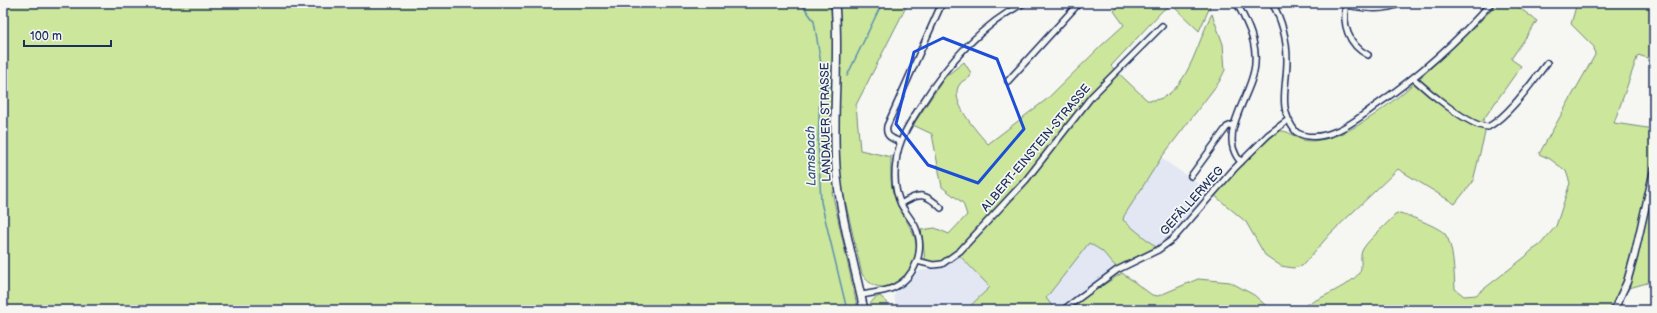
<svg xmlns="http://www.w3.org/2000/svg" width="1657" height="313" font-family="'Balsamiq Sans',sans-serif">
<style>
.built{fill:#e2e7f3}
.green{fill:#cce69c;stroke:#748a7d}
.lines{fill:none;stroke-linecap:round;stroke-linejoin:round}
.stream{stroke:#5b91af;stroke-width:1.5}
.minor-casing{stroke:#1b2f5e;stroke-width:8}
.tertiary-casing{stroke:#1b2f5e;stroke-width:9}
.secondary-casing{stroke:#1b2f5e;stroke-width:10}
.minor{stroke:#f6f6f2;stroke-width:5}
.tertiary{stroke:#f6f6f2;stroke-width:6}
.secondary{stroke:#f6f6f2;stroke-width:7}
.marked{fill:none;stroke:#1d4ed8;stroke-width:3;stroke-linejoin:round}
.labels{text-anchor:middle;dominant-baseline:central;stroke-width:3.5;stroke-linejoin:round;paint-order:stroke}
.street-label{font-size:12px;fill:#1b2f5e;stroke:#f6f6f2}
.water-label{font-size:13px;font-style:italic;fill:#365880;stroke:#f6f6f2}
</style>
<rect width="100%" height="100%" fill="#f6f6f2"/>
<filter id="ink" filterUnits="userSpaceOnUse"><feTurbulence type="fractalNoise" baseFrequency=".025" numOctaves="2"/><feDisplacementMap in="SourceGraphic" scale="8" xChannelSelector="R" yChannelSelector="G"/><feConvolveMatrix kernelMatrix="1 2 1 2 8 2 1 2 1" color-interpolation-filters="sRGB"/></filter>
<g filter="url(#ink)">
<!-- built -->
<g class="built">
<polygon points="1161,158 1209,191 1179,227 1156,247 1123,220 1124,216"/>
<polygon points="1089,242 1102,251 1116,267 1060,310 1055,310 1046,299"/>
<polygon points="959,256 991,288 966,310 897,310 894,295 900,288 909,282 919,271 938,268 947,265"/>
</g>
<!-- green -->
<g class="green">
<path d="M3,3h905l-52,102 4,45 31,7c0,10 -1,21 1,30 5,31 43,57 14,87 -5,5 -14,11 -21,13 -10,1 -18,-5 -23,-13l-18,-78 -12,-4 26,118h-855z"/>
<path d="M1121,3h85l4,4 -11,24 -27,-26 -9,5 -52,56 36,34c32,4 46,-42 56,-66 3,-7 5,-14 9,-20l11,30 2,26 -6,12 -58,76 -37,58 -1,4 33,27 -40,20 -14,-16 -13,-8 -43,55 9,12h-89l24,-23 -35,-36 -14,11h-10l-6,-3 -4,-29 14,-2 14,6 18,-19 -4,-12 -21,-16 -10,-53 -19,-9 32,-48 19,-15 7,11 -1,4c-3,3 -8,3 -10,7 -13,15 18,49 28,60l59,-45 55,-54 22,-20 -10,-14z"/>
<path d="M1497,3h16l24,18 -26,38 10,7 -38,54 2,13 -12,48 -18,23 -57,-35 -68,65 -28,32 -9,2 -12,-2 -16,-11 -19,-33 -32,-27 30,-32 34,-32c10,-1 13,4 22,8 7,3 17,2 24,0 42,-8 95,-60 126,-89 16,-15 33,-30 47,-47z"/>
<path d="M1577,3h77v57l-16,-5 -24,68 40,6v27l-19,89 -13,40 7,3 13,-49 8,-38 4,-9v89l-25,7 -11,22h-323c14,-7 57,-25 64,-37 5,-7 -1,-16 4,-24 6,-10 23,-24 32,-34l5,-2c10,3 39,14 45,21 9,11 9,41 10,55l9,7 12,-1 49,-38 6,-6 9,-6 16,-19 14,-43 -4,-12 -16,-12 -11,-5 56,-99 -1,-8 -23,-23z"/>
<polygon points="1122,273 1152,295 1158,296 1198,279 1230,282 1254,295 1271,310 1069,310 1088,295"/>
<polygon points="880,296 887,302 889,310 869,310 869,305 875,298"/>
</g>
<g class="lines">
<!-- stream -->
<g class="stream">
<polyline points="801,3 814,21 821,64 818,143 821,202 847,310"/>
<polyline points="847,76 882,3"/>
<polyline points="821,91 831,85"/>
</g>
<!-- minor casing -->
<g class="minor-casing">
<g id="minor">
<path d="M1237,3c10,20 20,38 18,61 -2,32 -40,70 -14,98"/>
<path d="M1272,3c10,17 15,38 15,57 0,28 -10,48 9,72 11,7 26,5 38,0 15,-6 28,-16 41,-26 42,-29 82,-64 116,-103"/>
<path d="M1346,3c-4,21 2,42 22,52"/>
<path d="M1345,5c19,3 38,7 56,-2"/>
<path d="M1413,78c14,13 57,49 75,49 21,-11 44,-45 59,-64"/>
<polyline points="1008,81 1079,3"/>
<path d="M900,142c-8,-4 -15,-5 -13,-16l55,-123"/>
<polyline points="1191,176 1227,127 1234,124"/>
<path d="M901,204c18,-12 25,-11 40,4"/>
<polyline points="917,261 933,265 942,264 960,251 1026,180 1092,96 1162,26"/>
<path d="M861,295c10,-2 22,-3 32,-7 23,-11 33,-39 22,-62 -4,-7 -9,-13 -13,-20 -7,-13 -8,-30 -6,-44 2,-21 13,-38 24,-55 26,-42 60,-81 104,-104"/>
<polyline points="1063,310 1117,270 1158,250 1173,239 1234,169 1268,135 1288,120"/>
</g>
</g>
<!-- tertiary casing -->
<g class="tertiary-casing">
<polyline id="tertiary" points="1614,310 1627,282 1634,257 1654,170"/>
</g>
<!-- secondary casing -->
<g class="secondary-casing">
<path id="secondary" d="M835,3c5,55 -3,109 1,164 4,48 18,96 28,143"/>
</g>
<!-- minor -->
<use href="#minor" class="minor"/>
<!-- tertiary -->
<use href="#tertiary" class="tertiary"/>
<!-- secondary -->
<use href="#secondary" class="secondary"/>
</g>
</g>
<!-- marked area -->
<path class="marked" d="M943,38l54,21 27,70 -46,54 -50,-18 -32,-41 18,-72z"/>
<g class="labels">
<!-- street labels -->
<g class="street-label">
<text transform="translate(826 122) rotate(-91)">LANDAUER STRASSE</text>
<text transform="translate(1036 148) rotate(-50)">ALBERT-EINSTEIN-STRASSE</text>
<text transform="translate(1192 201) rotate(-48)">GEFÄLLERWEG</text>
</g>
<!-- water labels -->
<g class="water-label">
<text transform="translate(811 156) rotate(-91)">Lamsbach</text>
</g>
</g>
<!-- margin -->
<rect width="1657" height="313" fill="none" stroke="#f6f6f2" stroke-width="16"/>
<rect x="8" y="8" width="1641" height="297" fill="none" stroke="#1b2f5e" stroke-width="1.5" filter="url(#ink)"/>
<!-- scale -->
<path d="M24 40v6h87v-6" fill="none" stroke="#1b2f5e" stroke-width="2"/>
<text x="30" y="40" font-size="12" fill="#1b2f5e" stroke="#f6f6f2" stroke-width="3" paint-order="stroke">100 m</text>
</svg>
